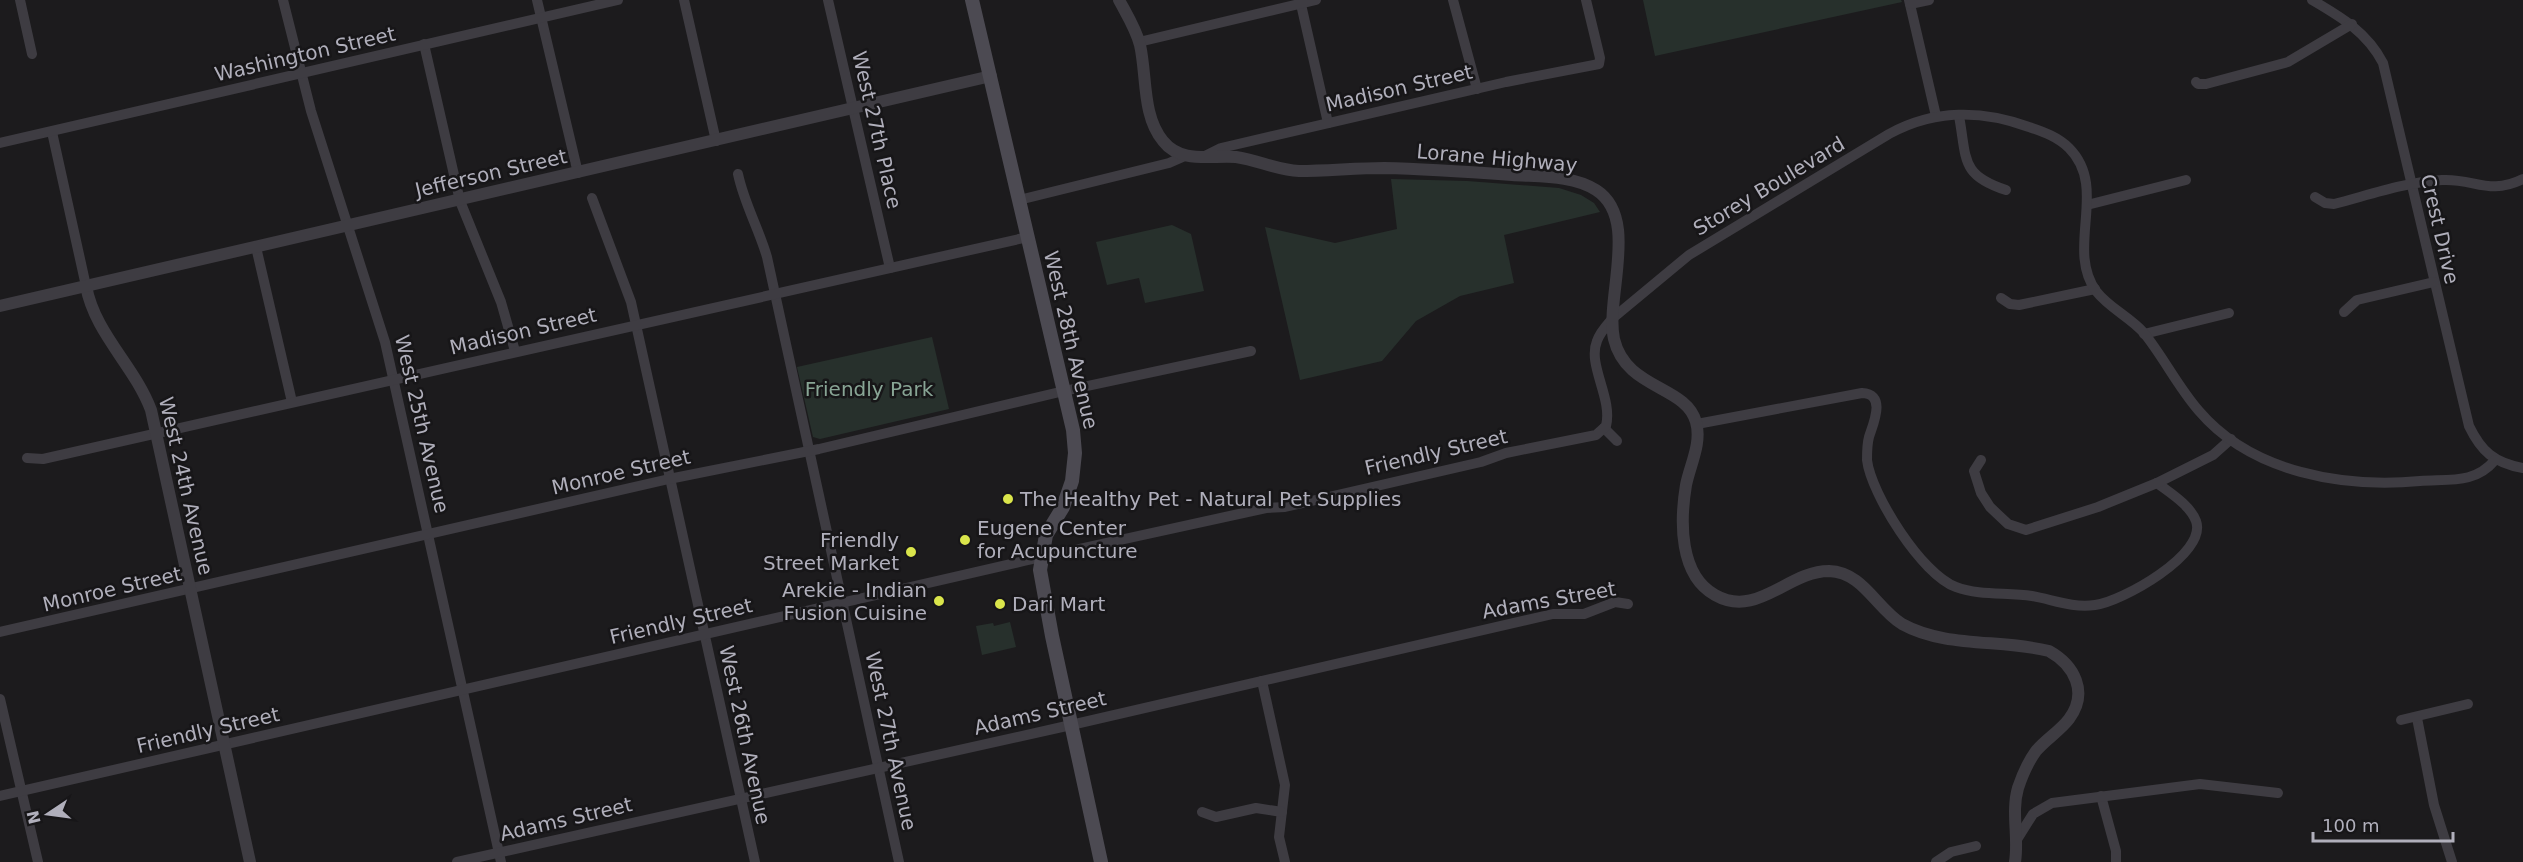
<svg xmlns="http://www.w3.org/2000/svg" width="2523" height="862" font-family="'DejaVu Sans',sans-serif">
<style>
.green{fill:#27302c}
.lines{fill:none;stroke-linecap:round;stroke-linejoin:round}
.minor{stroke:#3e3c42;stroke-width:10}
.tertiary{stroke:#3e3c42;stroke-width:12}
.secondary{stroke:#4c4a52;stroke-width:14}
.poi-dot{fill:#dae54b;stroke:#171618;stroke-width:2}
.labels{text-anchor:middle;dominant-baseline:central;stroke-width:5;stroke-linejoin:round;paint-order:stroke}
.street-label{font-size:20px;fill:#b0afbb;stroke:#171618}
.park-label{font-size:20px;fill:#88a595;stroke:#171618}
.poi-label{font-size:20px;fill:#b0afbb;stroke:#171618;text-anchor:start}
</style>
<rect width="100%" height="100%" fill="#1c1b1d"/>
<!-- green -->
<g class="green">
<polygon points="1643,0 1901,0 1902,2 1655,56"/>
<polygon points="1391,179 1467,181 1559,188 1581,195 1594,203 1600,212 1504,235 1514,283 1460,296 1416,321 1382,361 1300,380 1265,227 1335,243 1397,229"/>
<polygon points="1172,225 1191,234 1204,291 1145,303 1139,278 1107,285 1096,242"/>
<polygon points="932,337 949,409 820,439 813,437 797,367"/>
<polygon points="1010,622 1016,647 982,655 976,626 993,623 994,626"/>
</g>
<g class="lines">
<!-- minor -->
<g class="minor">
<polyline points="20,0 32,54"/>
<polyline points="283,0 311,111 385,342 501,862"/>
<polyline points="537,0 578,173"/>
<polyline points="684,0 716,141"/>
<polyline points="828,0 890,268"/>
<polyline points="1300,0 1328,123"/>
<polyline points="1453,0 1477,89"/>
<polyline points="1909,0 1936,116"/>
<path d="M2312,0c29,17 55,32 71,63l86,363c12,25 25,37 54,42"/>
<polyline points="1910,4 1929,0"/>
<polyline points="1139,42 1316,0"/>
<polyline points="424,44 460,201 501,302 515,351"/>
<polyline points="2196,82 2198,84 2206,84 2288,62 2352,24"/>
<path d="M1959,116c8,43 1,59 47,74"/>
<polyline points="52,132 86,286"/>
<polyline points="0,143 618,0"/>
<polyline points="1203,157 1221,148 1506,82 1599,64 1600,58 1586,0"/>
<path d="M738,174c6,29 21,55 29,83l132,605"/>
<path d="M2315,197l10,6 9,1c35,-9 72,-22 108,-24 32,-2 47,16 81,-1"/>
<polyline points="592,198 631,302 755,862"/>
<polyline points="1019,200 1169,163 1185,156"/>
<polyline points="2087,205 2186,180"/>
<polyline points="256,247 292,402"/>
<polyline points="2001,298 2010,304 2019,305 2095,289"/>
<polyline points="2344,312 2357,300 2434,282"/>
<polyline points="2144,334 2229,313"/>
<path d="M1697,424l165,-31c25,1 11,31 7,44 -2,7 -2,15 -2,23 4,34 55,115 89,127 24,9 51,5 76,9 22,4 40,12 63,9 26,-3 113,-51 101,-84 -6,-16 -26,-28 -39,-38"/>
<polyline points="1604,428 1617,441"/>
<polyline points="27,458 43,459 1028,237"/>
<polyline points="1981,460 1974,471 1981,493 1990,507 2008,524 2026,530 2098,507 2157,483 2213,455 2231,439"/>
<polyline points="0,632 669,479 819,449 1064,391 1251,351"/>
<polyline points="1262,681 1285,785 1279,837 1285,862"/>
<polyline points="0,699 38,862"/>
<polyline points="2417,718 2434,805 2452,862"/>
<polyline points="2401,720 2468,704"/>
<path d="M0,796l1024,-235 242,-53 19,-1 196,-45 25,-9 90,-18 10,-9c7,-28 -19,-61 -9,-85 3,-9 10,-16 16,-23l76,-63 200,-121c45,-25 94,-24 140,-7 15,5 29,10 40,21 40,40 -4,100 27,143 13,17 34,26 48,42 20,25 34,54 55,78 53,62 144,77 221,70 30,-2 55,3 75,-21"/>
<polyline points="2101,796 2116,851 2116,862"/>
<polyline points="1202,812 1216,817 1256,808 1282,812"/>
<polyline points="2016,841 2033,814 2052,803 2200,784 2278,793"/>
<polyline points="457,862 1071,725 1553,614 1584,614 1615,602 1628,604"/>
<polyline points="1936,862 1951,852 1976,846"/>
</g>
<!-- tertiary -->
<g class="tertiary">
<path d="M1119,0c8,15 17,29 21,45 7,31 2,71 23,96 18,23 48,14 73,16 22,3 41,13 63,14 28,0 57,-3 85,-3 43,1 86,4 128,7 27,2 61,0 84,15 44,28 9,107 18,149 12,51 72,46 82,83 6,21 -6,43 -10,63 -6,36 -7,90 29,110 42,24 73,-24 114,-24 34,1 47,37 73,53 43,24 100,15 147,27 25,14 40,41 20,68 -9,12 -23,20 -33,32 -8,11 -14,25 -18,37 -7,24 1,50 -3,74"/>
<path d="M86,286c9,48 48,79 65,124l99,452"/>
<polyline points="0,306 991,76"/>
</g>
<!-- secondary -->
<polyline class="secondary" points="972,0 1073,430 1075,453 1072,481 1063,507 1046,535 1040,570 1052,636 1101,862"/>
</g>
<!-- markers -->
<g class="poi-dot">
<circle cx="1008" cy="499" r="6"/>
<circle cx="965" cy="540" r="6"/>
<circle cx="911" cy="552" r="6"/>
<circle cx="939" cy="601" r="6"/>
<circle cx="1000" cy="604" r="6"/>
</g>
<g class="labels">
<!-- street labels -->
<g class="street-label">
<text transform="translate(305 54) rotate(-13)">Washington Street</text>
<text transform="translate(1399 88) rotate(-13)">Madison Street</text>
<text transform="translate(877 130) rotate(77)">West 27th Place</text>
<text transform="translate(1497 158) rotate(5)">Lorane Highway</text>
<text transform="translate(491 173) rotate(-13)">Jefferson Street</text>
<text transform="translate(1769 186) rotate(-31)">Storey Boulevard</text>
<text transform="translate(2440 229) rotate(77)">Crest Drive</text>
<text transform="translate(523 331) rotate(-13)">Madison Street</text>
<text transform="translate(1071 340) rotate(77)">West 28th Avenue</text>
<text transform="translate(422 424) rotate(77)">West 25th Avenue</text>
<text transform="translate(1436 452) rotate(-13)">Friendly Street</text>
<text transform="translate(621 472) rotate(-13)">Monroe Street</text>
<text transform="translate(186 486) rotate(77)">West 24th Avenue</text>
<text transform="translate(112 589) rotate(-13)">Monroe Street</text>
<text transform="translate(1549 600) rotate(-10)">Adams Street</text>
<text transform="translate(681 621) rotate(-13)">Friendly Street</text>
<text transform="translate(1040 713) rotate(-13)">Adams Street</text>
<text transform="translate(208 730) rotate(-13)">Friendly Street</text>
<text transform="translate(745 735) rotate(78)">West 26th Avenue</text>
<text transform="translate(891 741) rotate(78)">West 27th Avenue</text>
<text transform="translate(566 819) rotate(-13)">Adams Street</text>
</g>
<!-- park labels -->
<g class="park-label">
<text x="869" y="389">Friendly Park</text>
</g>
<!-- poi labels -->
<g class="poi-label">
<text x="1020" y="499">The Healthy Pet - Natural Pet Supplies</text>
<text x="977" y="528">Eugene Center<tspan x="977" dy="23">for Acupuncture</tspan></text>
<text x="899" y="540" text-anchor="end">Friendly<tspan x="899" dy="23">Street Market</tspan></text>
<text x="927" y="590" text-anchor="end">Arekie - Indian<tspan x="927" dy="23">Fusion Cuisine</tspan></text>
<text x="1012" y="604">Dari Mart</text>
</g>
</g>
<!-- north arrow -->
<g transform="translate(48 814) rotate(257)" stroke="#171618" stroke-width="4.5" paint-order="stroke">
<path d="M0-4.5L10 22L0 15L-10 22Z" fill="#b0afbb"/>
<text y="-9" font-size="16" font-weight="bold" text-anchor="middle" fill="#b0afbb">N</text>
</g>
<!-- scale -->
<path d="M2313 832v9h140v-9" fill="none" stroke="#b0afbb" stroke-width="3"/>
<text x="2322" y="832" font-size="18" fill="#b0afbb" stroke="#171618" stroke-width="4.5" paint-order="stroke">100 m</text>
</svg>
